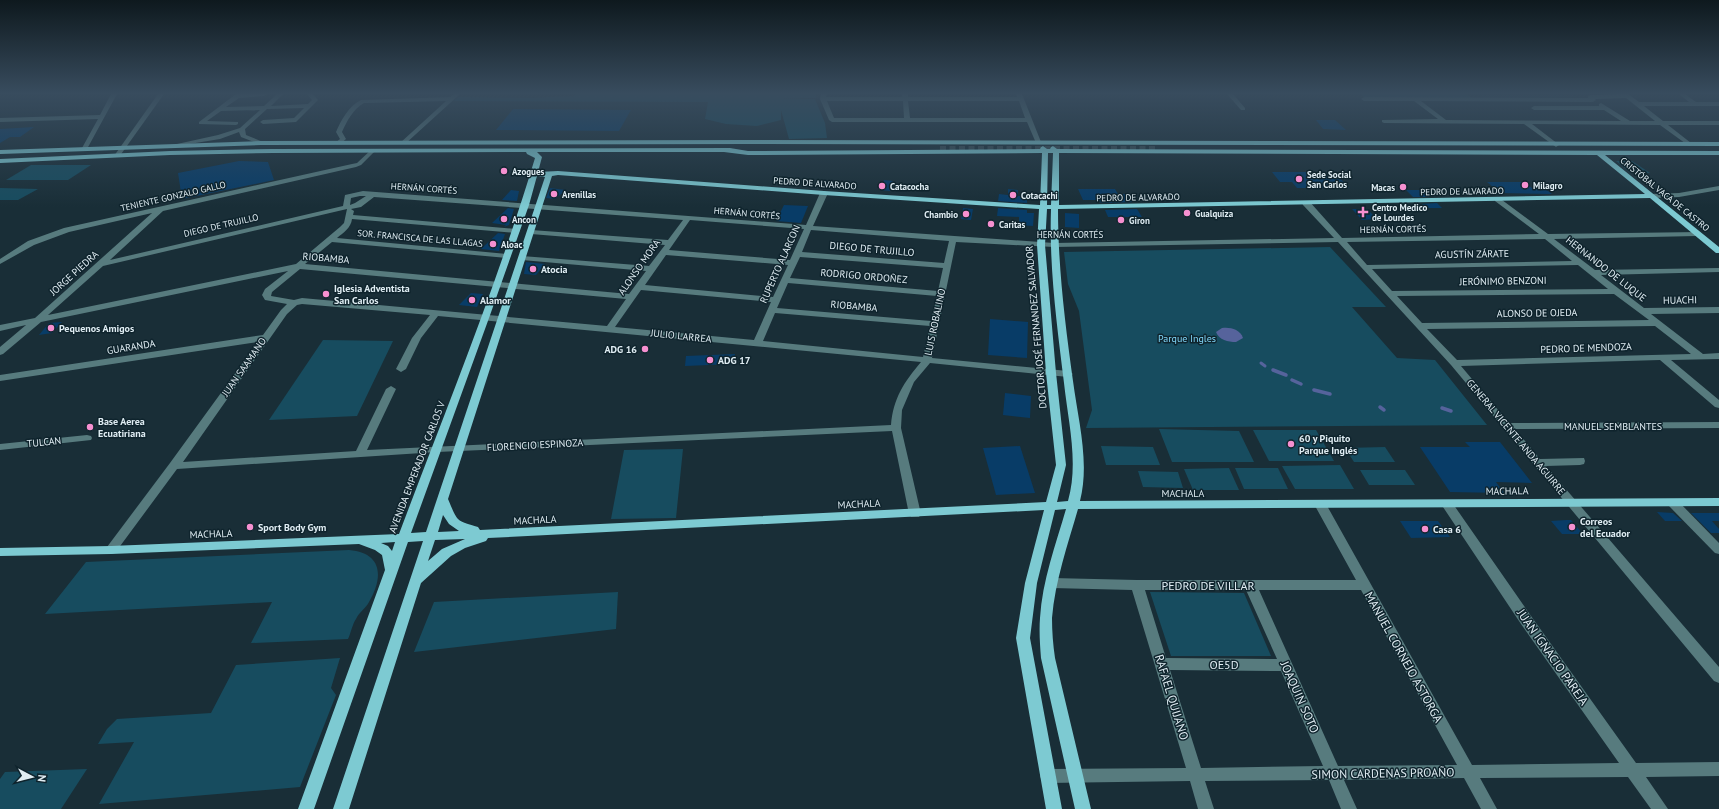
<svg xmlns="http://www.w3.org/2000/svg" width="1719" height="809" font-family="'PT Sans',sans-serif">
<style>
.built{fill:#1b3945}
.green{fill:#174c5f}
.water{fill:#56639c}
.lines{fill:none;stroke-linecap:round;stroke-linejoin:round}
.stream-far1{stroke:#56639c;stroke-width:3}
.stream{stroke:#56639c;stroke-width:3.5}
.building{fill:#083c67}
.major-tunnel{stroke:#374b53;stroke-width:6;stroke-dasharray:6 3.5;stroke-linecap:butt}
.minor{fill:#577b7e;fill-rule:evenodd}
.major{fill:#7dcad2;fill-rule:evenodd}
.poi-dot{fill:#f690d0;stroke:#0f242d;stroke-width:1.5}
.labels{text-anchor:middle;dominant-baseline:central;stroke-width:3;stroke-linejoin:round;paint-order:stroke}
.far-poi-label{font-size:9px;font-weight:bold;fill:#e0edf3;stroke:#0f242d;text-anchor:start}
.far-street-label{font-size:9px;fill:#e0edf3;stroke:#0f242d}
.street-label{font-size:10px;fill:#e0edf3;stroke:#0f242d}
.poi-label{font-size:10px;font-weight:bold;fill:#e0edf3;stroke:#0f242d;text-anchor:start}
.park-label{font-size:10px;fill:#80d6f9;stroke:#0f242d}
.near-street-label{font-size:12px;fill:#e0edf3;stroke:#0f242d}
</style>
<rect width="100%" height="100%" fill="#192e37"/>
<!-- built -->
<polygon class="built" points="1478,94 1612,94 1573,95 1575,98 1484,98"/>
<!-- green -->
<g class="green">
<polygon points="575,94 816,94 816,98 780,99 815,99 825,123 827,138 789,139 781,110 781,120 757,126 726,124 705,119 708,102 453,101 458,97 530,98 574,96"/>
<polygon points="1360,94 1466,94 1471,98 1364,97"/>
<polygon points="1616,161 1632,161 1650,173 1631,173"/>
<polygon points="31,165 91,165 68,180 6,180"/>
<polygon points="0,188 38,189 18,200 0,200"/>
<polygon points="1330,247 1386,307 1352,307 1397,358 1435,360 1487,425 1086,428 1092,410 1079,311 1068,284 1064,252"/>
<polygon points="323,340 393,341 357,416 269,420"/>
<polygon points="1159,429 1239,431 1254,462 1172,462"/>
<polygon points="1253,430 1316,430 1334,461 1269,461"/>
<polygon points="1101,446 1153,447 1160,465 1106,465"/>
<polygon points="1385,447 1395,462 1354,462 1345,448"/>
<polygon points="683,449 676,518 611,519 624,450"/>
<polygon points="1340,465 1354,489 1295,489 1282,466"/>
<polygon points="1229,468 1239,490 1193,490 1184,469"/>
<polygon points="1235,468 1278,468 1288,489 1244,489"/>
<polygon points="1360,470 1405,470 1415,485 1369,485"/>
<polygon points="1138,471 1178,472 1183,488 1143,487"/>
<path d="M349,550c33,3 35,26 20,52 -3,6 -10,10 -13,17 -4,6 -5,14 -8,20l-97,4 21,-41 -227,12 41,-52z"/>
<polygon points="618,592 616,629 414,652 434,602"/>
<polygon points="1150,592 1244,593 1271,656 1171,656"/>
<polygon points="340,658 331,688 336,695 300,787 99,804 134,742 98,744 107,729 117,719 211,713 236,665"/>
<polygon points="87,769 61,809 0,809 0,779 5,772"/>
</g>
<!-- water -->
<path class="water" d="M1222,328c8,-1 18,1 21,10l-7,4c-8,0 -17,-2 -20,-10z"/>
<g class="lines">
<!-- stream-far1 -->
<polyline class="stream-far1" points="1261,363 1265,366"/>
<!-- stream -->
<g class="stream">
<polyline points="1273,370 1286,375"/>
<polyline points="1292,380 1301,384"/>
<polyline points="1314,390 1330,394"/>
<polyline points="1380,407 1384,410"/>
<polyline points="1442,408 1451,411"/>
</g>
</g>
<!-- building -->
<g class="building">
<polygon points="513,109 631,110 619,131 496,130"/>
<polygon points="1316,120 1335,120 1346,130 1323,129"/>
<polygon points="34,127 20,137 10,137 0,143 0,129"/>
<polygon points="239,161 268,162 274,180 182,199 178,173"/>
<polygon points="1272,172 1314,172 1317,176 1338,176 1349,188 1297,188 1292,182 1280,182"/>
<polygon points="884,180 893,181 890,191 880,190"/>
<polygon points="1487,182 1525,182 1532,188 1544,188 1552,194 1500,193"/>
<polygon points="550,188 566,190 555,199 546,198"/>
<polygon points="1008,189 1018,190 1018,196 1027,196 1027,203 998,201 999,194 1008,195"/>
<polygon points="1078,189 1115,189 1118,194 1129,194 1133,202 1101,203 1099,200 1083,200"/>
<polygon points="511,190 519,191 517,201 502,200"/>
<polygon points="1406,190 1422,190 1429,197 1413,197"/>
<polygon points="1437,203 1442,208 1427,208 1422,204"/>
<polygon points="784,205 808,206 801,223 776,221"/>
<polygon points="508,208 514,209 509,225 504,227 506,225 492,223"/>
<polygon points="963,208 973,209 971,220 961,219"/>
<polygon points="998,208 1027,210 1027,213 1034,213 1033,226 1019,225 1019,217 997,216"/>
<polygon points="1137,209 1142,217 1108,217 1105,210"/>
<polygon points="1352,209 1367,209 1377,219 1362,220"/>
<polygon points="1065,213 1079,214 1079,228 1065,227"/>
<polygon points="498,233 505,234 499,251 481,249"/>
<polygon points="526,262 545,264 536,275 524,274"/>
<polygon points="471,293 483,294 477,307 459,305"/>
<polygon points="990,319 1028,322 1027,358 988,355"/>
<polygon points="62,322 52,333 39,335 49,323"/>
<polygon points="735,354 734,364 685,366 686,356"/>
<polygon points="1005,393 1031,396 1030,418 1003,415"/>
<polygon points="1465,442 1500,442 1532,483 1496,482 1504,493 1450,492 1420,447 1470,447"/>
<polygon points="1020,446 1035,493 996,495 983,448"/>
<polygon points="1657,512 1673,513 1682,521 1665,521"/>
<polygon points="1691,513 1719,513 1719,521 1712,521 1719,529 1719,533 1711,533"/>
<polygon points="1566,520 1571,520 1583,534 1562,534 1551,521"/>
<polygon points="1400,521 1438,521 1450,537 1411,538"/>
</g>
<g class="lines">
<!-- major-tunnel -->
<polyline class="major-tunnel" points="940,149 1157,149"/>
<!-- minor -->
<g class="minor">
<polygon points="111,94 117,94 87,149 82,148 98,119 0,122 0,118 100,115"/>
<polygon points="158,94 164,94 119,157 115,157 114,156"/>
<polygon points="236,94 267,94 264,96 239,98 226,107 264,106 277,94 283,94 271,106 308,104 312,100 307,94 313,94 318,100 296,122 263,124 260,122 263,120 294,118 304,108 267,109 245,129 246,135 263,142 263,144 259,144 241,137 239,132 220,139 177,146 177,144 218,135 240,128 260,110 221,111 207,121 238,122 238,124 236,125 199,124 199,122"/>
<path d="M454,94h6l-55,50 -5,-1 46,-42 -82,2c-11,6 -17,18 -22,29l4,7 -6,5 -5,-1 5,-4 -4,-7c5,-12 13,-26 25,-32l89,-3z"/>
<path d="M821,94h6l-1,3h76v-3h6v3h109l-1,-3h6l19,48 -5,1 -9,-21h-195l-3,-2 -9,-21zM827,101h76l1,17h-70zM908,101h111l6,17h-115z"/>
<polygon points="1227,94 1233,94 1245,108 1245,110 1241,110"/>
<path d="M1628,94l11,8h50l-10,-8h6l11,8h23v4h-75l19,15h56v4h-51l23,18v2l-2,1 -29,-21 -128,-1 26,20 1,1 -3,2 -32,-23 -140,-1 -2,-1v-2l56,-1 -24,-18h-50l-3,-2 3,-2 224,1v-2l2,-1zM1626,98l29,23h-25l-29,-18 -2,1v2h-65l-3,2 3,2h70l17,11 -175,-1 -25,-19 172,1 3,-2 -1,-1z"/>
<path d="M372,149l3,2 -14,14 -5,2 -193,44 -53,49 233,-54 2,-11 18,-4 443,34 14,-32 4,-2 4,2 -15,33 241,17 280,-5 -31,-33 -1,-2 4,-2h3l33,37 197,-4 -44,-33v-4h3l50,37 152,-2v4h-3l-143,3 41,31 124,-2v4l-118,3 43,33 75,-1v6l-68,1 52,40 16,-1v6l-48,1 48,40v8l-4,-1 -55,-47 -199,6 48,57 210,-1v6l-204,1 25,30 44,-1 1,3 -1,3 -4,1 -34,1 173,201v16l-5,-2 -263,-316 -113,-123 -284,5 -98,-5 -24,116 136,13 5,3 -5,3 -138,-14 -16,19 -12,28 -1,18 20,86 -2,3h-8l-2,-3 -17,-83 -455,21 -260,17 -62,84 -4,1 -4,-1 -2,-3 2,-3 63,-84 88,-121 -258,39v-6l263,-40 18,-25 6,-6 -22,-4 -3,-5 3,-6 23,-18 -247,51 -38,32 -3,1v-8l26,-22 -26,6v-6l35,-7 117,-105 -83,19 -35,13 -34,19v-5l28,-18 36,-13 288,-64 5,-1zM360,196h6l-11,7 -5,2 1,-7zM374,197l309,23 -15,20 -137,-10 -4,2 4,2 134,11 -16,21 -127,-10 -4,2 4,2 124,11 -17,23 -324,-30 27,-22 175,16 4,-2 -4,-2 -170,-16c6,-5 14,-10 15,-19l164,14 4,-2 -4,-2 -163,-14 1,-4 -3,-2 10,-2zM347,209l-3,14 -4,4 -44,37 -248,51 55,-49zM690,220l114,9 -14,31 -121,-10zM811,230l138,11 -5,22 -142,-11zM1545,239l27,22 -205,4 -20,-23zM666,255l122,10 -15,32 -128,-12zM800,257l143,11 -5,23 -148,-13zM1578,265l30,24 -216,2 -20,-22zM300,269l326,30 -19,27 -305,-28 -8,2 -23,-4 1,-4zM788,283l149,13 -6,25 -154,-13zM641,290l130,12 -17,38 -139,-13zM1614,294l35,26 -227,3 -25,-27zM302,304l128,11 -18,23 -16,31 5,3 5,-3 15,-31 17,-22 483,46c-17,20 -28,37 -30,63l-524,25 29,-61 -5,-3 -5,3 -30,62 -173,11 104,-148 10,-9zM775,313l155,13 -7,31 -160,-16zM1655,326l36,28 -234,6 -30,-31z"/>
<polygon points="1719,186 1719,190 1679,197 1651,198 1647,196 1651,194 1679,193"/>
<polygon points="87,435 91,436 92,438 91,440 0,450 0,444"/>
<polygon points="1673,499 1677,500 1719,543 1719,554 1715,553 1669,506 1667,503 1669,500"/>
<path d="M1320,500l4,1 2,3 146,261 147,-2 -98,-139 -80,-120 2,-3h8l80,115 105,147 83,-1v14l-73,1 22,32h-17l-23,-32 -148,1 17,31h-16l-17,-31 -120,2 13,29h-16l-12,-29 -124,1 9,28h-16l-8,-28 -143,2 -5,-2 -2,-5 2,-5 5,-2 139,-1 -54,-178 -80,-2 -4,-2 -2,-3 2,-3 4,-2 85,2h219l-42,-76 2,-3zM1145,590h101l31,69 -111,-1zM1259,590h102l96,175 -119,1zM1170,670l111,1 42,95 -122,2z"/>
</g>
<!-- major -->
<g class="major">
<polygon points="747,140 1719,142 1719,146 747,144 261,145 0,154 0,150 261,141"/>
<path d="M1043,146l4,3h3l1,-2 2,-1 4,3 662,2v4h-114l114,92v6h-3l-66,-55 -592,11c0,58 7,114 15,172 5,39 17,81 7,120l639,-3v8l-641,3c-10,35 -23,72 -26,109 0,13 1,27 3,40l36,151h-16l-34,-151c-1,-13 -2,-27 -1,-40 2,-37 16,-74 26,-109l-11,1 -18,73 -7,55 32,171h-16l-30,-171 9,-55 19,-73 -556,28 -2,3 -21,7 -14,8 -30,27 -72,226h-16l90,-268 -15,1 -94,267h-16l87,-239 -3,-15 -7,-5 -16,-6 -248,10 -111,2v-8l111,-2 288,-12c47,-125 98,-249 136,-376l-8,-4 -1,-2 -253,1 -103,2 -170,8v-4l170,-8 103,-2 457,-1 18,3 292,-2 1,-2zM537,152h187l24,3 294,-2 -2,52 -216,-14 -266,-20 -20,1 4,-15zM1048,153h5l-2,52h-4zM1059,153l538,2 48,39 -586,11zM558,175l266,20 215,14 -2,36 9,128 10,92 -10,37 -566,28 -2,-3c-23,-7 -20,-5 -30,-28l104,-323zM537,176l8,1 -119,355 -15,1 78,-215 40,-113zM1047,209h4c-2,59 6,116 13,174 4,38 15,80 4,118l-11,1 9,-37 -10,-92 -11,-128zM443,515l6,9 10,7 -21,1zM465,539l-23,10 -14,12 7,-21zM395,542l-3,9 -4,-5 -7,-3z"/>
</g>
</g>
<!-- sky -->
<linearGradient id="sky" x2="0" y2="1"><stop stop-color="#0e191e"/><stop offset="0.45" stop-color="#384c5e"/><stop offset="1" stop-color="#384c5e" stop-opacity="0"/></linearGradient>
<rect width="1719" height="207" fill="url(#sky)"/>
<!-- markers -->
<g class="poi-dot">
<circle cx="504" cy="171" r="4"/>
<circle cx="1299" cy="179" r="4"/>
<circle cx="1525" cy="185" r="4"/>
<circle cx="882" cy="186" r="4"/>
<circle cx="1403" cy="187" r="4"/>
<circle cx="554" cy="194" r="4"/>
<circle cx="1013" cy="195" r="4"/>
<path d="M1361 206h4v4h4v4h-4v4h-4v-4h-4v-4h4z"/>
<circle cx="1187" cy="213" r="4"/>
<circle cx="966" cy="214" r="4"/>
<circle cx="504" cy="219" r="4"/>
<circle cx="1121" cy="220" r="4"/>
<circle cx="991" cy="224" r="4"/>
<circle cx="493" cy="244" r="4"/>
<circle cx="533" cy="269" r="4"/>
<circle cx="326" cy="294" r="4"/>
<circle cx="472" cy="300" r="4"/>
<circle cx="51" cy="328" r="4"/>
<circle cx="645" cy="349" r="4"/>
<circle cx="710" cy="360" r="4"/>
<circle cx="90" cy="427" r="4"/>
<circle cx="1291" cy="444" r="4"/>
<circle cx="250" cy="527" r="4"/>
<circle cx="1572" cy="527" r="4"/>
<circle cx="1425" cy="529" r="4"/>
</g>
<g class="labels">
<!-- far-poi labels -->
<g class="far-poi-label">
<text x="512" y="171">Azogues</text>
<text x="1307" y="174">Sede Social<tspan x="1307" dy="10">San Carlos</tspan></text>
<text x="1533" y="185">Milagro</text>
<text x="890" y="186">Catacocha</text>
<text x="1395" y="187" text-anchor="end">Macas</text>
<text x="562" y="194">Arenillas</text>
<text x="1021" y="195">Cotacachi</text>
<text x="1372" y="207">Centro Medico<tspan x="1372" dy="10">de Lourdes</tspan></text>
<text x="1195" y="213">Gualquiza</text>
<text x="958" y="214" text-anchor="end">Chambio</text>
<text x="512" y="219">Ancon</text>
<text x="1129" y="220">Giron</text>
<text x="999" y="224">Caritas</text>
<text x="501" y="244">Aloac</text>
</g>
<!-- far-street labels -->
<g class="far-street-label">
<text transform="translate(815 183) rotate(4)">PEDRO DE ALVARADO</text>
<text transform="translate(424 188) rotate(4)">HERNÁN CORTÉS</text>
<text transform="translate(1462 191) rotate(-1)">PEDRO DE ALVARADO</text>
<text transform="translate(1665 194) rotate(39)">CRISTÓBAL VACA DE CASTRO</text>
<text transform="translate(173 196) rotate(-13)">TENIENTE GONZALO GALLO</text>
<text transform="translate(1138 197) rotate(-1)">PEDRO DE ALVARADO</text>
<text transform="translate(747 213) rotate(5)">HERNÁN CORTÉS</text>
<text transform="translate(221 225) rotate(-13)">DIEGO DE TRUJILLO</text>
<text transform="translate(1393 229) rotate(-1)">HERNÁN CORTÉS</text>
<text x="1070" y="234">HERNÁN CORTÉS</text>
<text transform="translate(420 238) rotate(5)">SOR. FRANCISCA DE LAS LLAGAS</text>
</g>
<!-- street labels -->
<g class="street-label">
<text transform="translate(872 249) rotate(5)">DIEGO DE TRUJILLO</text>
<text transform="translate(1472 254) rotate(-1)">AGUSTÍN ZÁRATE</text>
<text transform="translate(326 258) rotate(5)">RIOBAMBA</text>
<text transform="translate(780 264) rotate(-66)">RUPERTO ALARCON</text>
<text transform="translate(639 267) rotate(-55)">ALONSO MORA</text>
<text transform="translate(1606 269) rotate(38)">HERNANDO DE LUQUE</text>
<text transform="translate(74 273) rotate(-42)">JORGE PIEDRA</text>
<text transform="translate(864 276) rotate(5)">RODRIGO ORDOÑEZ</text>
<text transform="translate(1503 281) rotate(-1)">JERÓNIMO BENZONI</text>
<text transform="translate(1680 300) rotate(-1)">HUACHI</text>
<text transform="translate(854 306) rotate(5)">RIOBAMBA</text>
<text transform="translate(1537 313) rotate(-1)">ALONSO DE OJEDA</text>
<text transform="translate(935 322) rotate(-78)">LUIS ROBALINO</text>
<text transform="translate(1036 327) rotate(-95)">DOCTOR JOSÉ FERNANDEZ SALVADOR</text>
<text transform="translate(681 336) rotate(6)">JULIO LARREA</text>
<text transform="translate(131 347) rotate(-9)">GUARANDA</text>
<text transform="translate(1586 348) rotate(-2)">PEDRO DE MENDOZA</text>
<text transform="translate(244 367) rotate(-55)">JUAN SAAMANO</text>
<text x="1613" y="426">MANUEL SEMBLANTES</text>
<text transform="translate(1516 437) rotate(50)">GENERAL VICENTE ANDA AGUIRRE</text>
<text transform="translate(44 442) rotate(-6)">TULCAN</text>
<text transform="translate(535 445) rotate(-3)">FLORENCIO ESPINOZA</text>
<text transform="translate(417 467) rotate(-69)">AVENIDA EMPERADOR CARLOS V</text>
<text transform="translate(1507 491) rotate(-1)">MACHALA</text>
<text x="1183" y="493">MACHALA</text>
<text transform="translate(859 504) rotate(-3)">MACHALA</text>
<text transform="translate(535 520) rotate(-3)">MACHALA</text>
<text transform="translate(211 534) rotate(-2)">MACHALA</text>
</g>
<!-- poi labels -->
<g class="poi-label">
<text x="541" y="269">Atocia</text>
<text x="334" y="288">Iglesia Adventista<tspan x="334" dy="12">San Carlos</tspan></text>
<text x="480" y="300">Alamor</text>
<text x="59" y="328">Pequenos Amigos</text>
<text x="637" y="349" text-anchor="end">ADG 16</text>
<text x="718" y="360">ADG 17</text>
<text x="98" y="421">Base Aerea<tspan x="98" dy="12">Ecuatiriana</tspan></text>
<text x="1299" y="438">60 y Piquito<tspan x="1299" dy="12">Parque Inglés</tspan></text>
<text x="1580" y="521">Correos<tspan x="1580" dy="12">del Ecuador</tspan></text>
<text x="258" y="527">Sport Body Gym</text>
<text x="1433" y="529">Casa 6</text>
</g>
<!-- park labels -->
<g class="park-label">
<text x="1187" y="338">Parque Ingles</text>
</g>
<!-- near-street labels -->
<g class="near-street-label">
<text x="1208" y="585">PEDRO DE VILLAR</text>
<text transform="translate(1404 657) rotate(61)">MANUEL CORNEJO ASTORGA</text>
<text transform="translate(1553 657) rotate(55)">JUAN IGNACIO PAREJA</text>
<text x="1224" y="664">OE5D</text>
<text transform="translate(1172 697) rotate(73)">RAFAEL QUIJANO</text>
<text transform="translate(1300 697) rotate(66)">JOAQUIN SOTO</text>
<text transform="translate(1383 773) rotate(-1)">SIMON CARDENAS PROAÑO</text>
</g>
</g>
<!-- north arrow -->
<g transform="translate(32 777) rotate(97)" stroke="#0f242d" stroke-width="3" paint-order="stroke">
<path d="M0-3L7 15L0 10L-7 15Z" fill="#e0edf3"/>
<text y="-6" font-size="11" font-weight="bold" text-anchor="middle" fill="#e0edf3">N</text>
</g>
</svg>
